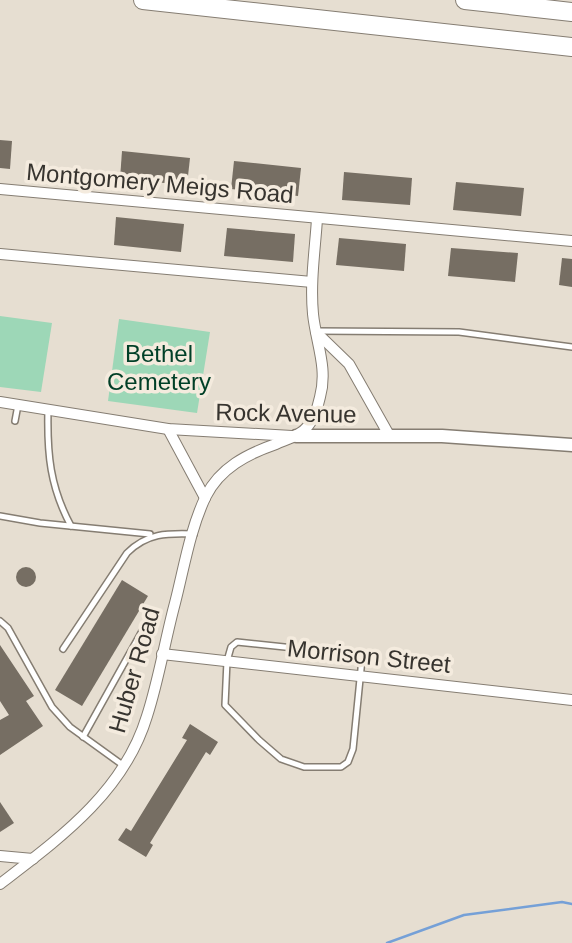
<svg xmlns="http://www.w3.org/2000/svg" width="572" height="943" font-family="Helvetica,sans-serif">
<style>
.green{fill:#9dd7b7}
.lines{fill:none;stroke-linecap:round;stroke-linejoin:round}
.stream{stroke:#75a0d7;stroke-width:2.5}
.building{fill:#766e63}
.service-casing{stroke:#857d72;stroke-width:8}
.minor-casing{stroke:#857d72;stroke-width:12}
.tertiary-casing{stroke:#857d72;stroke-width:15}
.motorway-casing{stroke:#857d72;stroke-width:20}
.service{stroke:#fff;stroke-width:5}
.minor{stroke:#fff;stroke-width:10}
.tertiary{stroke:#fff;stroke-width:12}
.motorway{stroke:#fff;stroke-width:18}
.labels{text-anchor:middle;dominant-baseline:central;stroke-width:7;stroke-linejoin:round;paint-order:stroke}
.street-label{font-size:24px;fill:#37342f;stroke:#f4ebde}
.park-label{font-size:24px;fill:#003f27;stroke:#f4ebde}
</style>
<rect width="100%" height="100%" fill="#e6ded1"/>
<!-- green -->
<g class="green">
<polygon points="0,316 52,323 41,392 0,387"/>
<polygon points="119,319 210,332 197,413 108,401"/>
</g>
<g class="lines">
<!-- stream -->
<polyline class="stream" points="387,943 464,915 562,902 572,904"/>
</g>
<!-- building -->
<g class="building">
<polygon points="0,140 12,141 10,169 0,168"/>
<polygon points="122,151 190,158 187,185 120,179"/>
<polygon points="234,161 301,168 298,196 231,189"/>
<polygon points="344,172 412,178 410,205 342,200"/>
<polygon points="456,182 524,188 521,216 453,210"/>
<polygon points="116,217 184,224 181,252 114,245"/>
<polygon points="227,228 295,234 293,262 224,256"/>
<polygon points="339,238 406,244 404,271 336,265"/>
<polygon points="451,248 518,253 515,282 448,276"/>
<polygon points="562,258 572,259 572,287 559,285"/>
<circle cx="26" cy="577" r="10"/>
<polygon points="122,580 148,596 82,706 55,690"/>
<polygon points="0,645 34,696 26,701 43,726 0,755 0,720 9,715 0,701"/>
<polygon points="190,724 218,742 210,755 206,752 150,843 153,845 146,857 118,840 126,828 131,831 187,740 182,738"/>
<polygon points="0,802 14,823 0,832"/>
</g>
<g class="lines">
<!-- service casing -->
<g class="service-casing">
<g id="service">
<polyline points="316,331 459,332 572,347"/>
<path d="M48,410c-1,44 2,77 23,116"/>
<polyline points="15,421 18,405"/>
<polyline points="0,516 40,523 150,534"/>
<polyline points="0,621 8,628 52,707 70,727 124,766"/>
<polygon points="237,642 360,655 362,659 353,749 348,762 341,767 304,767 281,759 259,740 225,705 227,661 231,647"/>
<path d="M63,649l64,-96c20,-20 40,-20 67,-19"/>
<polyline points="83,737 146,624"/>
</g>
</g>
<!-- minor casing -->
<g class="minor-casing">
<g id="minor">
<polyline points="0,189 572,241"/>
<polyline points="0,254 312,282"/>
<polyline points="316,332 349,364 389,435"/>
<polyline points="0,402 168,429 292,436"/>
<polyline points="168,429 205,498"/>
<polyline points="162,654 572,700"/>
<polyline points="0,856 33,859"/>
<path d="M0,884c60,-46 124,-92 147,-168 12,-37 18,-76 28,-113 9,-35 15,-74 31,-107 14,-28 41,-42 70,-52 11,-5 24,-8 32,-18 6,-7 10,-20 12,-29 8,-29 -4,-54 -7,-83 -3,-32 2,-64 4,-95"/>
</g>
</g>
<!-- tertiary casing -->
<g class="tertiary-casing">
<polyline id="tertiary" points="296,436 442,436 572,445"/>
</g>
<!-- motorway casing -->
<g class="motorway-casing">
<g id="motorway">
<polyline points="143,0 572,47"/>
<polyline points="465,0 572,12"/>
</g>
</g>
<!-- service -->
<use href="#service" class="service"/>
<!-- minor -->
<use href="#minor" class="minor"/>
<!-- tertiary -->
<use href="#tertiary" class="tertiary"/>
<!-- motorway -->
<use href="#motorway" class="motorway"/>
</g>
<g class="labels">
<!-- street labels -->
<g class="street-label">
<text transform="translate(160 183) rotate(5)">Montgomery Meigs Road</text>
<text transform="translate(286 413) rotate(1)">Rock Avenue</text>
<text transform="translate(369 656) rotate(6)">Morrison Street</text>
<text transform="translate(134 670) rotate(-74)">Huber Road</text>
</g>
<!-- park labels -->
<g class="park-label">
<text x="159" y="353">Bethel<tspan x="159" dy="28">Cemetery</tspan></text>
</g>
</g>
</svg>
